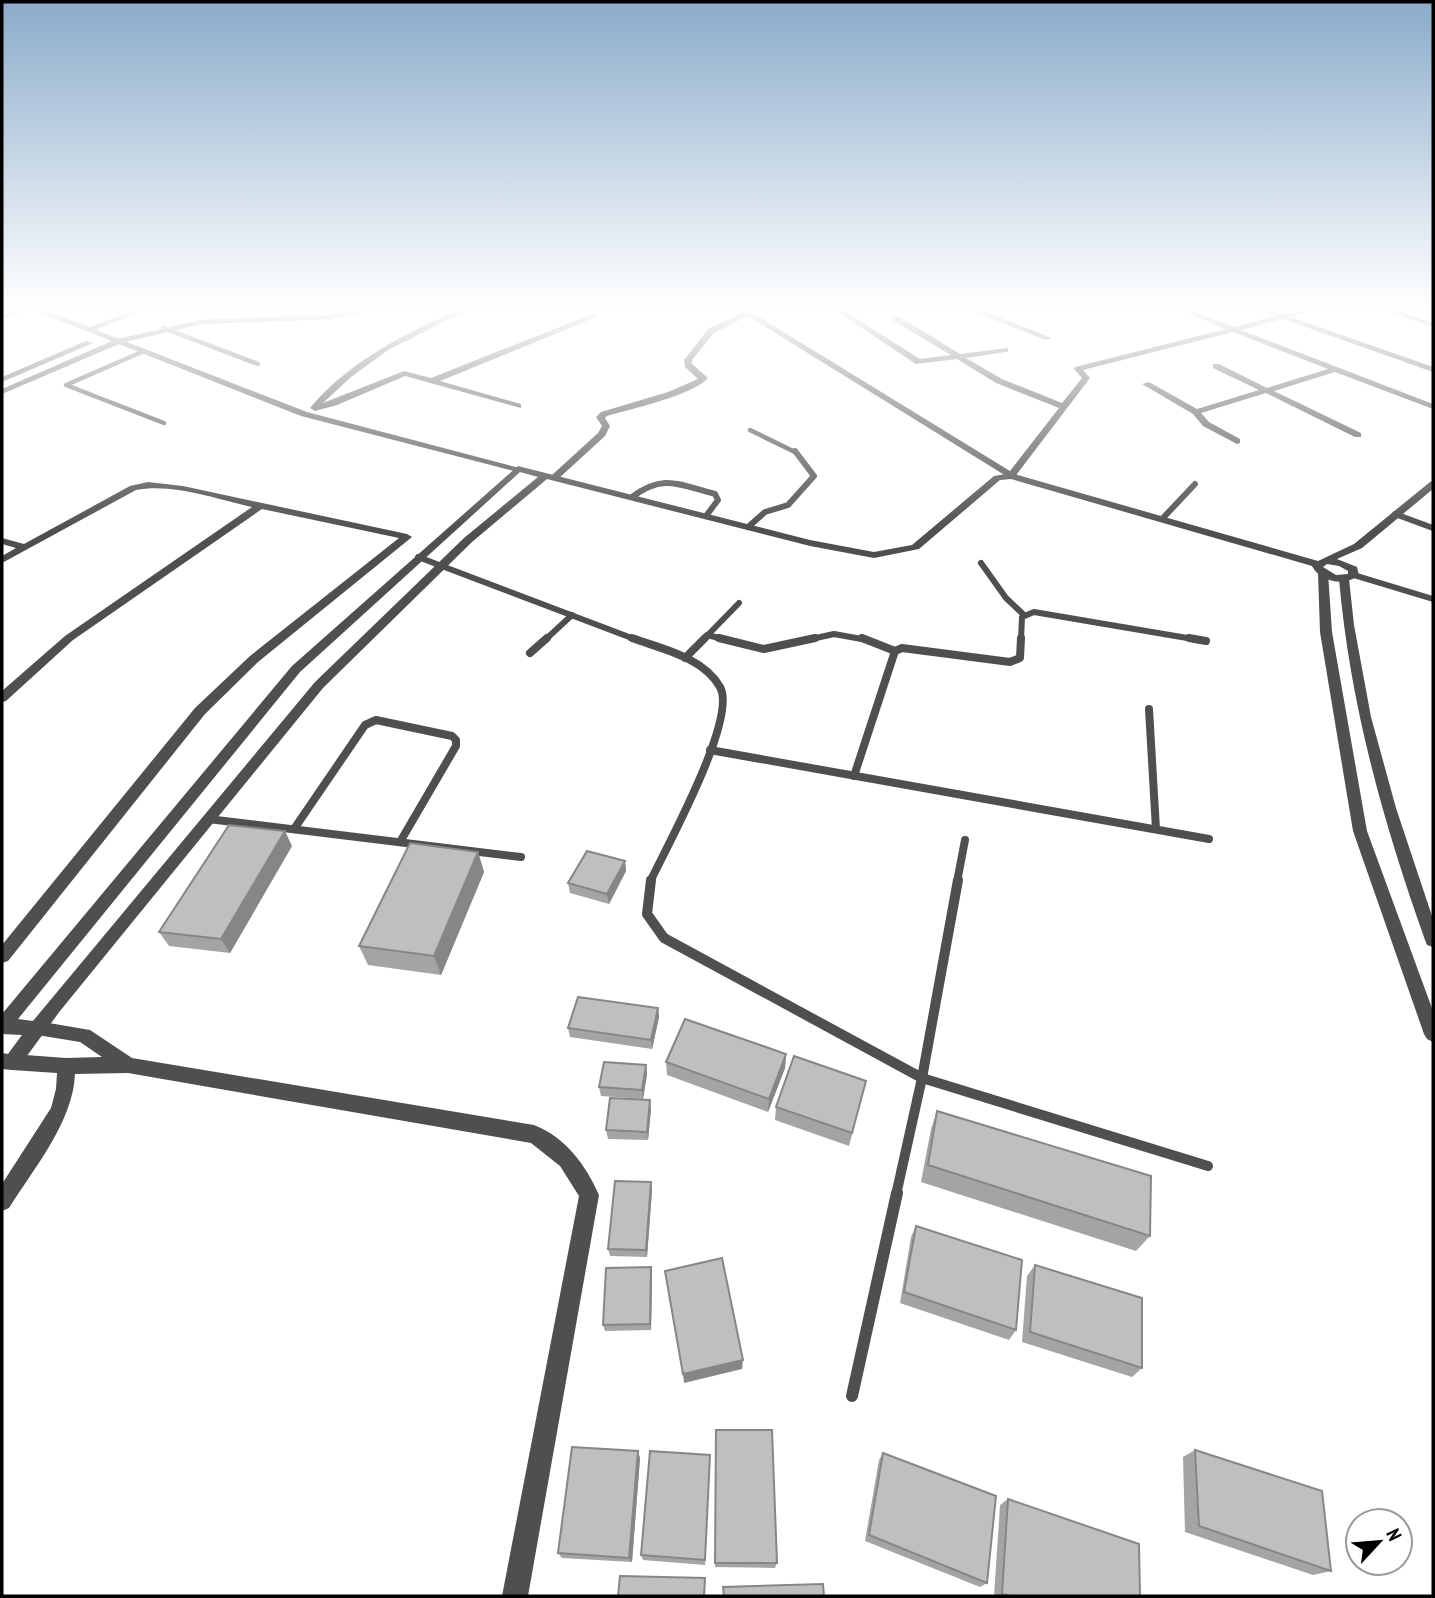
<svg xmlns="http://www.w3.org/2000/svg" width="1435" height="1598" font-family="'PT Sans Narrow',sans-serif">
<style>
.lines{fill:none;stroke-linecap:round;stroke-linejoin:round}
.service-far4{stroke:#4f4f4f;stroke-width:4.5}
.service-far3{stroke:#4f4f4f;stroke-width:6}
.service-far2{stroke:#4f4f4f;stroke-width:8}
.service-far1{stroke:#4f4f4f;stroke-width:10}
.service{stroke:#4f4f4f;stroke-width:12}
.minor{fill:#4f4f4f;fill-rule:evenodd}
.tertiary{fill:#4f4f4f;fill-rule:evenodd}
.wall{fill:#a4a4a4}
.shaded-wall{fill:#868686}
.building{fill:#bfbfbf;stroke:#868686;stroke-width:2}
</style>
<rect width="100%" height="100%" fill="#fff"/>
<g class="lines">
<!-- service-far4 -->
<g class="service-far4">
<polyline points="163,328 258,364"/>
<polyline points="119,341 201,322 330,317 375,307"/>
<polyline points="144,351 66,385 164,423"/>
<polyline points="750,430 797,453"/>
</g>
<!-- service-far3 -->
<g class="service-far3">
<path d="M632,497c32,-24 47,-12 83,-3l3,6 -12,16"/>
<polyline points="1395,514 1433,528"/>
<polyline points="1163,518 1195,484"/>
<polyline points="748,527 765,512 788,505 814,476 795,451"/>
<polyline points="418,557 637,640"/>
<polyline points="981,563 1006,598 1024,615"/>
<polyline points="707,635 727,640"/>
<polyline points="545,640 572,615"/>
<polyline points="703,640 739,603"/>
<polyline points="807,640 834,634 867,640"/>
<polyline points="1021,640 1022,617 1034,612 1199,640"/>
</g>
<!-- service-far2 -->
<g class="service-far2">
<path d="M632,638c30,11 71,19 88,49 18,31 -54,161 -70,195"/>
<polyline points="719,638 764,649 815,638"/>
<polyline points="862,638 895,651"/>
<polyline points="1189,638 1206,641"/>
<polyline points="530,653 547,638"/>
<polyline points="685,658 705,638"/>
<polyline points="1149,709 1156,829"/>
<polyline points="710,750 1209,839"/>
<polyline points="854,776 895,651 902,648 1010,662 1020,658 1021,638"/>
<polyline points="208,819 521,857"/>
<polyline points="294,829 365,725 376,720 452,736 456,740 456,746 400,842"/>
<polyline points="957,882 965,840"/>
</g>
<!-- service-far1 -->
<g class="service-far1">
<polyline points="651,880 647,914 664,938 922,1078 1208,1166"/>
<polyline points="896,1195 922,1078 958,880"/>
</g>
<!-- service -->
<polyline class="service" points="852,1396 897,1193"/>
<!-- minor -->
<g class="minor">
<polygon points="24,307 37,307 90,327 143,307 152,307 96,330 307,412 523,469 518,472 301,416 119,344 2,394 2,389 112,341 30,309 2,319 2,315"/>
<path d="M464,307h9l-85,43 -37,27 -28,26 81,-32 27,7 161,-64 7,2 -159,65 81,23v4l-116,-32 -68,29 -22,6 -5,-3c40,-48 97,-75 154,-101z"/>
<path d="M743,307h6l2,5 259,159 49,-63 -63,-25 -39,-24 -41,5 -83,-55 -1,-2h6l82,52 31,-4 -59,-35v-4h6l62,38 48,-6v4h-3l-39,6 36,21 60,24 20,-25 -8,-9 1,-2 151,-38 -53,-22h9l52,20 42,-11 -23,-9c11,0 22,8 32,7 14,-1 26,-7 39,-7l-33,10 142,50v5l-150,-53 -42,11 192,74v5l-98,-37 -61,19 87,42v4h-6l-89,-44 -65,20 8,9 31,17v4l-3,1 -34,-18 -10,-12 -51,-30 7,-2 48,27 62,-19 -46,-22v-4h6l48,24 61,-19 -95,-37 -150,38 7,8 -76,100 -3,1 -263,-163 -34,17 -22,27v4l16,14c-15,17 -77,31 -101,38l-2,2 5,8 -5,10 -47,43h-6v-4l46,-42 4,-7 -6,-9 5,-5 67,-20 30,-13 -13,-12 -1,-7 24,-31 36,-17z"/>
<polygon points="963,307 973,307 1052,338 1045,340"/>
<polygon points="1376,307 1386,307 1433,323 1433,327"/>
<polygon points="86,341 93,343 2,382 2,377"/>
<path d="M148,482l35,4 224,48 5,3 -154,125 -53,52 -197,247 -6,2v-18l193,-237 55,-52 149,-118 -137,-29 -189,131 -67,61 -4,1v-11l63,-55 187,-129c-36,-8 -79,-24 -116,-17l-134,73v-7l14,-8 -14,-4v-6l22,6 106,-58z"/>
<polygon points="1323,570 1328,573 1332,632 1367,831 1433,1011 1433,1042 1427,1039 1424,1034 1353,831 1320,632 1318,573"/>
<polygon points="1354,572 1433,596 1433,602 1350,577 1350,573"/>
<path d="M1344,576l5,3 5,46 17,92 25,91 37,111v28l-6,-2 -2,-5c-42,-118 -75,-236 -86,-361z"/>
<path d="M37,1021l53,9 42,28 402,67c31,12 52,40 65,70l-71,401h-26l77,-400 -19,-30 -29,-23 -403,-70 -53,1c-2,48 -41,94 -66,134l-7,3v-27l49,-76 5,-19 1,-16 -45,-3 -6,-2 -3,-6 3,-6 6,-2 54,4 36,-1 -22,-15 -49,-8 -3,-5 3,-5z"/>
</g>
<!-- tertiary -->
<path class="tertiary" d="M518,466l292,74 64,12 38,-7 82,-69 17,-3 307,88 36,-17 76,-62 3,-1v8l-71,59 -25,11 20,8 2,8c-14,12 -39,7 -47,-9l-301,-87 -11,1 -81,69 -45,9 -64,-12 -263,-67 -75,63 -149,146 -263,323 -42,57 -6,2 -10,-1v-16l6,1 14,-19 -20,-1v-20l290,-348zM520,472l18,5 -74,61 -149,144 -282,339 -15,-2 282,-347zM1327,564l12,2 9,5v3l-12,1 -13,-8z"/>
</g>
<!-- wall -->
<g class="wall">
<polygon points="292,846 230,953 169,946 159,932"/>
<polygon points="478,852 484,872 441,975 368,965 359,946"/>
<polygon points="625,861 626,871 609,904 570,893 568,883"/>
<polygon points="658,1008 659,1017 652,1049 570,1037 568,1028"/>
<polygon points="786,1054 785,1068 768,1112 667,1075 666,1062"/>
<polygon points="646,1065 647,1074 643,1099 601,1096 599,1087"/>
<polygon points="866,1081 849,1146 775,1120 776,1107"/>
<polygon points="651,1109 648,1140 608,1139 606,1130"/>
<polygon points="937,1111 1150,1236 1136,1251 921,1182 931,1129"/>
<polygon points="651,1182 652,1190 647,1257 610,1256 608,1249"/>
<polygon points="916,1226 1016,1330 1009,1340 900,1303 911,1237"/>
<polygon points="1035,1265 1142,1368 1132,1377 1022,1342 1027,1276"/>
<polygon points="652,1274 651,1330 605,1331 603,1325"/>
<polygon points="716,1430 777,1563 775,1568 715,1567"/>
<polygon points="1195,1450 1331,1571 1313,1575 1185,1532 1183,1457"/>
<polygon points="883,1453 987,1583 980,1587 865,1541 879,1460"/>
<polygon points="710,1455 705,1565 643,1560 641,1555"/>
<polygon points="640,1458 632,1562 562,1558 558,1553"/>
<polygon points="1008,1499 1140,1596 994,1596 1000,1505"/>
</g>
<!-- shaded-wall -->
<g class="shaded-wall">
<polygon points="285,831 292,846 230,953 221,939"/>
<polygon points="478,852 484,872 441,975 434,956"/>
<polygon points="625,861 626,871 609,904 607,894"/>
<polygon points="658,1008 659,1017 652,1049 651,1040"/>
<polygon points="786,1054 785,1068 768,1112 769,1099"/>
<polygon points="646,1065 647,1074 643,1099 642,1090"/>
<polygon points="650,1100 651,1109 648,1140 647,1132"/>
<polygon points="651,1182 652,1190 647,1257 646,1250"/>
<polygon points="651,1267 652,1274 651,1330 650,1324"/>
<polygon points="743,1360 742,1369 684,1383 683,1374"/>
<polygon points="638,1451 640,1458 632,1562 629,1558"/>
</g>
<!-- building -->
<g class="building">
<polygon points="229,825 285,831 221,939 159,932"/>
<polygon points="410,843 478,852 434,956 359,946"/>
<polygon points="587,851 625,861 607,894 568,883"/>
<polygon points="578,997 658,1008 651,1040 568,1028"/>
<polygon points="685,1019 786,1054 769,1099 666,1062"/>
<polygon points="794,1056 866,1081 852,1133 776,1107"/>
<polygon points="604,1062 646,1065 642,1090 599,1087"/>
<polygon points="610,1098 650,1100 647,1132 606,1130"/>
<polygon points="937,1111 1151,1176 1150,1236 928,1165"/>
<polygon points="615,1181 651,1182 646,1250 608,1249"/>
<polygon points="916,1226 1022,1260 1016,1330 904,1292"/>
<polygon points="722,1258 743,1360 683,1374 665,1271"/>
<polygon points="1035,1265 1142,1298 1142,1368 1030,1332"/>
<polygon points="651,1267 650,1324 603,1325 606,1268"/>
<polygon points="716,1430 772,1430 777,1563 715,1563"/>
<polygon points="572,1447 638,1451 629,1558 558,1553"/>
<polygon points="1195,1450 1322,1491 1331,1571 1199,1526"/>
<polygon points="650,1451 710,1455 705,1560 641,1555"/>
<polygon points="883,1453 996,1496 987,1583 869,1535"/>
<polygon points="1008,1499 1139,1544 1140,1596 1010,1596 1002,1594"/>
<polygon points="620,1576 705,1578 704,1596 618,1596"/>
<polygon points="823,1584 824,1596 724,1596 723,1587"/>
</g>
<!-- sky -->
<linearGradient id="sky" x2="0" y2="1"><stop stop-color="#8aabca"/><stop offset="0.58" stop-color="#fff"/><stop offset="1" stop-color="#fff" stop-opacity="0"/></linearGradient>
<rect width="1435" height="531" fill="url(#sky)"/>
<!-- border -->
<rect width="1435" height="1598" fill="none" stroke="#000000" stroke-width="7"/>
<!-- north arrow -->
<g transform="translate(1379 1542) rotate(64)"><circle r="33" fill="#ffffff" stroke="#999999" stroke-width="2"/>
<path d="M0-5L12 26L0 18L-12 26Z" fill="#000000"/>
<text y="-10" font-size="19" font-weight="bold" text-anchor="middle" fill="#000000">N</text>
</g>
</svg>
